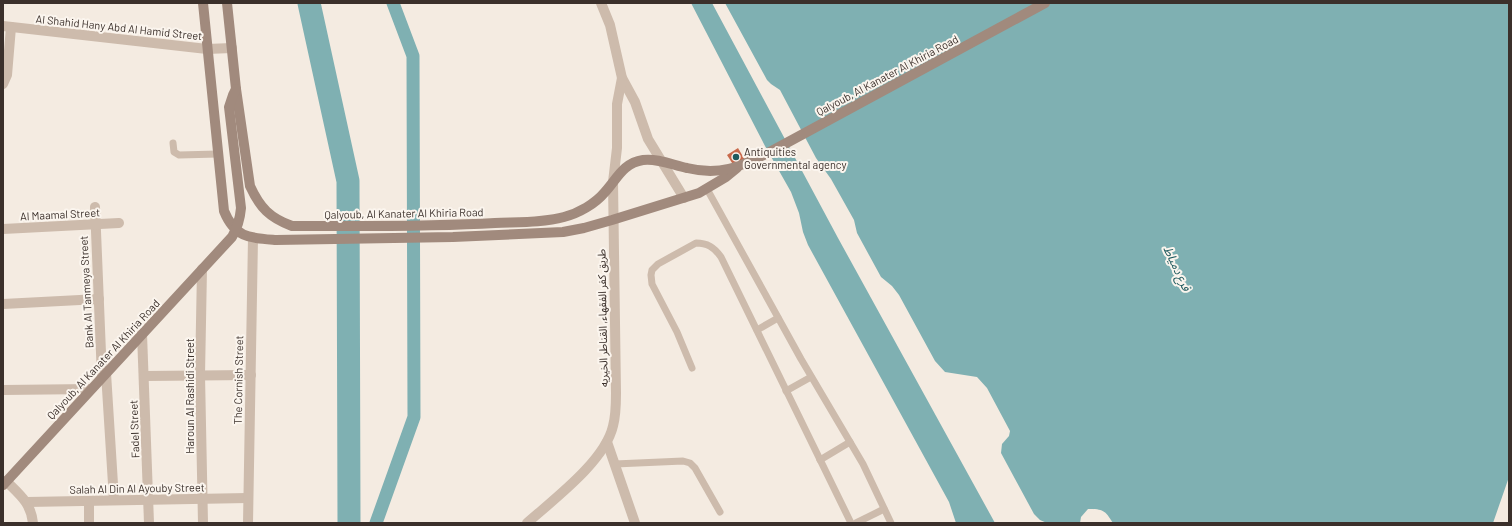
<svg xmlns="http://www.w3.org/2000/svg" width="1512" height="526" font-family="Barlow,'Noto Sans Arabic',sans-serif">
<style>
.water{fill:#7fb0b2}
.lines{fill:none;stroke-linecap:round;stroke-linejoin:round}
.canal{stroke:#7fb0b2;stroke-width:13}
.river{stroke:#7fb0b2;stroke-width:23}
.building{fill:#c8694b}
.service{stroke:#cdbbac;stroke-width:7}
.minor{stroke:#cdbbac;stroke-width:10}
.tertiary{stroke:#cdbbac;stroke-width:10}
.secondary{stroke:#a18a7d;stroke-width:10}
.poi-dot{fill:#1f5a5e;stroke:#fbf5ee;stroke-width:1.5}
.labels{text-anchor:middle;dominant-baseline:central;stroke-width:4;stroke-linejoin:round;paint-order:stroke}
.street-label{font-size:11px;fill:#3b302b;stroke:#fbf5ee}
.poi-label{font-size:11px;fill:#3b302b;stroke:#fbf5ee;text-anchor:start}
.water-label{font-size:12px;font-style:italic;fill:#1f5a5e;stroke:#fbf5ee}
</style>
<rect width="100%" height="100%" fill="#f4ebe1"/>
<!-- water -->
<g class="water">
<polygon points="691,3 712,3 838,238 995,523 956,523 949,502 808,245 803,232 799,213 791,192 765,146"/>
<path d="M725,3h784v474l-16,46h-380c-8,-13 -10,-14 -25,-14l-7,8 -1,6h-33l-7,-3 -6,-6 -33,-61 1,-9 7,-8 1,-5 -23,-43 -10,-11 -32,-5 -10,-11 -36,-66 -7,-9 -11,-9 -24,-44 -3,-13 -23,-41 -15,-21 -36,-68 -9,-6 -4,-4z"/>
</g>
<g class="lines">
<!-- canal -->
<polyline class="canal" points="376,523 414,417 413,56 393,3"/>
<!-- river -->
<polyline class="river" points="309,3 348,181 349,523"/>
</g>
<!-- building -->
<polygon class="building" points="738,148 745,160 734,166 727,155"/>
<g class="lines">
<!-- service -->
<g class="service">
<polyline points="173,143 174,152 179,155 218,154"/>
<polyline points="707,189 801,359 863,464 891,523"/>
<polyline points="757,330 778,318"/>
<path d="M692,368l-15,-36 -25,-48 -1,-9 1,-5 6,-6 38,-21c11,0 18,4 25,14l130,266"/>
<polyline points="786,391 811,377"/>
<polyline points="820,460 850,442"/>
<polyline points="615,464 683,461 690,463 695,468 720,512"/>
<polyline points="856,523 884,509"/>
</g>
<!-- minor -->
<g class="minor">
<polyline points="3,26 207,49 232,48"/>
<polyline points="3,84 7,75 11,27"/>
<polyline points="95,207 102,377"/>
<polyline points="3,229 119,223"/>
<polyline points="202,269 200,375 203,523"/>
<polyline points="3,304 99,299"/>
<polyline points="142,334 149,523"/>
<polyline points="106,373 114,500"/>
<polyline points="145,376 251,375"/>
<polyline points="3,390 91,389"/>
<polyline points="607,442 635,523"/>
<path d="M6,481c14,14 25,22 27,42"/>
<polyline points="89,501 89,523"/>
<polyline points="27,502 248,498"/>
<polyline points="248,523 253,238"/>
</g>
<!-- tertiary -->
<g class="tertiary">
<polyline points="601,3 610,25 622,78 635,102 648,139 684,198"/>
<path d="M527,523c27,-24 78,-62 86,-97 3,-11 3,-22 3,-33l-3,-211 4,-34v-44l5,-26"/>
</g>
<!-- secondary -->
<g class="secondary">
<path d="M203,3l21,208c11,27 26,27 52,29l177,-3 110,-5 21,-4 28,-8 87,-27 27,-16 11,-9"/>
<path d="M227,3l9,86 14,97c10,22 20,32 42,40 68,0 136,1 203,-3 23,-1 47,0 69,-6 15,-4 31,-13 41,-25 12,-13 18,-29 38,-32 14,-2 30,5 44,8 33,8 52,-1 81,-15l277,-150"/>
<path d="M3,485l229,-248c6,-10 8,-18 9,-29l-12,-101 4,-12 3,-6"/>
</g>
</g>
<!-- markers -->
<circle class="poi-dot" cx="736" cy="157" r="4"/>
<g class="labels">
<!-- street labels -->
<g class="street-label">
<text transform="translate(119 27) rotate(6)">Al Shahid Hany Abd Al Hamid Street</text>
<text transform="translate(887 75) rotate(-28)">Qalyoub, Al Kanater Al Khiria Road</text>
<text transform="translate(404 213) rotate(-1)">Qalyoub, Al Kanater Al Khiria Road</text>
<text transform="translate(60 214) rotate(-3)">Al Maamal Street</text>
<text transform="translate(86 292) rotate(-93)">Bank Al Tanmeya Street</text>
<text transform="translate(602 318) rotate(-91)">طريق كفر الفقهاء, القناطر الخيريه</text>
<text transform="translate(103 359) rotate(-47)">Qalyoub, Al Kanater Al Khiria Road</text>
<text transform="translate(238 380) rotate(-89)">The Cornish Street</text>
<text transform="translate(189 396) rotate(-90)">Haroun Al Rashidi Street</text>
<text transform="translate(134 429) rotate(-92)">Fadel Street</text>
<text transform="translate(137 488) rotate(-1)">Salah Al Din Al Ayouby Street</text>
</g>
<!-- poi labels -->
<g class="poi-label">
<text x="744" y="151">Antiquities<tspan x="744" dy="13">Governmental agency</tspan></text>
</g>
<!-- water labels -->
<g class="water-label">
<text transform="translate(1178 268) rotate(65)">فرع دمياط</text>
</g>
</g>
<!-- border -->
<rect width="1512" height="526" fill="none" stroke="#3b302b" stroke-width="8"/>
</svg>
